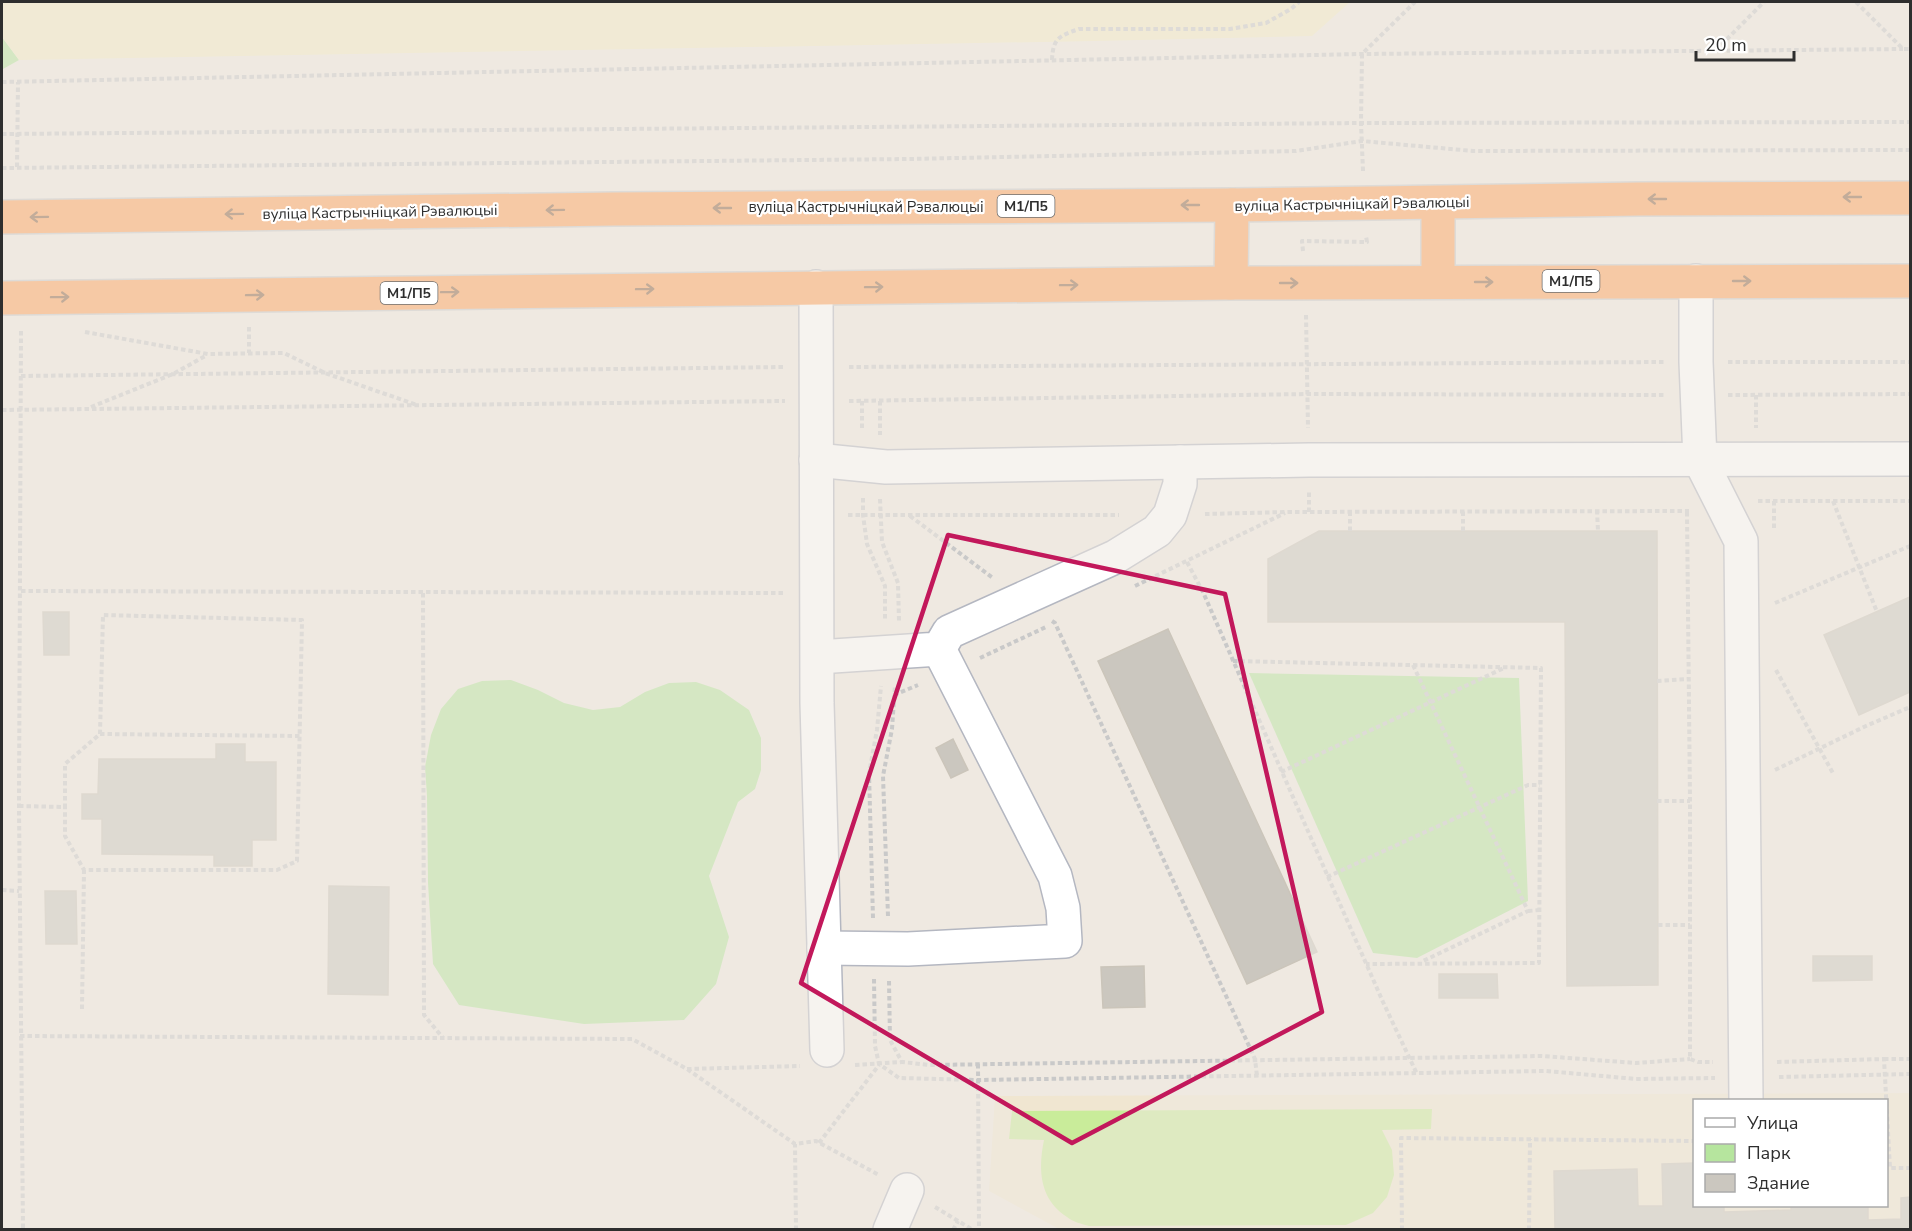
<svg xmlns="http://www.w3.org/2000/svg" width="1912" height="1231" font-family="'Nunito Sans',sans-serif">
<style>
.education{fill:#f0e6d1;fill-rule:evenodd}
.green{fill:#b6e59e}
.sand{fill:#f3ecc5}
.pitch{fill:#c9ec9a}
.building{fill:#cbc7bf;stroke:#cbc5ba;stroke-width:1.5}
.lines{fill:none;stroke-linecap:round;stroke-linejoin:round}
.minor-casing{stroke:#b4b7c1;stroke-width:36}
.highway-casing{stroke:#c9c9c9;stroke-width:36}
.path{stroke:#c9c9c9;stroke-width:4;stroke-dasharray:4.5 3;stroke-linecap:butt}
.minor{stroke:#fff;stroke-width:33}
.highway{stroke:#ffa35c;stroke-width:33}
.oneway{stroke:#8c6343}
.marked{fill:none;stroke:#c2185b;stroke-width:4.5;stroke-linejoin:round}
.labels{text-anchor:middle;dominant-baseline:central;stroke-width:4.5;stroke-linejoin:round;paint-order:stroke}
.shield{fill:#fff;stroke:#6d6d6d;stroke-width:1.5}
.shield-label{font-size:14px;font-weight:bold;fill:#2e2e2e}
.street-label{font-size:15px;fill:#2e2e2e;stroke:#fff}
</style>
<rect width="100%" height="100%" fill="#efe9e1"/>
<!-- education -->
<path class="education" d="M1910,1093v136l-849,1 -72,-39 6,-95zM1694,1100h192v106h-192z"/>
<!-- green -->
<g class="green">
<polygon points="2,37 19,60 3,69 2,69"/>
<polygon points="1249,673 1519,678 1528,901 1417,958 1373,953"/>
<polygon points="511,680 538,690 564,703 593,710 620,707 645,692 669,683 696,682 720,690 749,710 761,738 761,770 755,789 738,802 709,876 729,937 716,984 684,1020 584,1024 459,1005 433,964 428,883 427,796 425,767 431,735 441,709 458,689 482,681"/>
</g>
<!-- sand -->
<polygon class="sand" points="2,2 1350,2 1312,36 1095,41 19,60 2,37"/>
<!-- pitch -->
<path class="pitch" d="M1432,1109l-1,20 -49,1 10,20 2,25 -7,22 -14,16 -27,12 -257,1c-7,-2 -16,-4 -22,-9 -28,-18 -29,-48 -23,-77l-35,-1 3,-28z"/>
<!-- building -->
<g class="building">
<polygon points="1319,531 1657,531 1658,985 1567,986 1565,622 1268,622 1268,559"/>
<polygon points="1910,597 1910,692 1859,715 1824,635"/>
<polygon points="43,612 69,612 69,655 44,655"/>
<polygon points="1168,629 1317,952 1247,984 1098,661"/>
<polygon points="953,739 968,770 951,778 936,748"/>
<polygon points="216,744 245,744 245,762 276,762 276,840 252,840 252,866 214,866 214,855 102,854 102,819 82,819 82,794 98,794 99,759 216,759"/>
<polygon points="329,886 389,887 388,995 328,994"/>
<polygon points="45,891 76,891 77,944 46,944"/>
<polygon points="1813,956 1872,956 1872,980 1813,981"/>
<polygon points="1144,966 1145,1007 1103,1008 1101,967"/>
<polygon points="1439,974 1497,974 1498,998 1439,998"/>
<polygon points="1694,1163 1694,1206 1724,1206 1724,1212 1791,1210 1791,1206 1868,1206 1868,1220 1901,1219 1901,1198 1910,1197 1910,1230 1555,1230 1554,1171 1637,1169 1638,1206 1663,1206 1662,1164"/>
</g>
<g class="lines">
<!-- minor casing -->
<g class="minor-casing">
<g id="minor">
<polyline points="1696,281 1696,362 1700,460 1741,541 1746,1100"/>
<polyline points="816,287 817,703 827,1050"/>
<polyline points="816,460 886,467 1309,460 1910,459"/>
<polyline points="818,657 939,649 949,632 1115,557 1157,531 1170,515 1180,484 1180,462"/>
<polyline points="824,948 908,949 1065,941 1063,908 1055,876 939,649"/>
<polyline points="890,1230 907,1190"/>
</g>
</g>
<!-- highway casing -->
<g class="highway-casing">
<g id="highway">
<polyline points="1438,203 1438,282"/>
<polyline points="2,217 614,209 1232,205 1639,199 1910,198"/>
<polyline points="1231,283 1232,205"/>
<polyline points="2,298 1231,283 1910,281"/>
</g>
</g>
<!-- path -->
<g class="path">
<polyline points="1856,2 1903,49 1910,49"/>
<polyline points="1716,50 1764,2"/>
<path d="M1052,60c1,-22 7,-24 27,-31h151l36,-6 25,-14 8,-7"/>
<polyline points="2,82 1362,54 1903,49"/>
<polyline points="2,134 1361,123 1910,122"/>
<polyline points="17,167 18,82"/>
<polyline points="2,168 908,159 1296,151 1362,141 1473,151 1910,150"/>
<polyline points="1363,171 1361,123 1362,54 1415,2"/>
<polyline points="1303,251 1302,241 1367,242 1366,236"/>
<polyline points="1306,315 1308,428"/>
<polyline points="249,327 249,353"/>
<polyline points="21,331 19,806 23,1230"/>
<polyline points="85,332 208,354 284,353 325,373 417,405"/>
<polyline points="1728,362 1910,362"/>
<polyline points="849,367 1664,362"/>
<polyline points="21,376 785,367"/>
<polyline points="1728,395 1910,394"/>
<polyline points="1756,395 1756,428"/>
<polyline points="849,401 1308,394 1664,395"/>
<polyline points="862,401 862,431"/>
<polyline points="880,401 880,435"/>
<polyline points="91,407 173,374 207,355"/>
<polyline points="2,410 785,401"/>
<polyline points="863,498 863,515 867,544 885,586 885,619"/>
<polyline points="880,499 882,542 898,583 899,621"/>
<polyline points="1758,501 1910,501"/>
<polyline points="1774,501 1774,531"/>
<polyline points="1833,501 1877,612"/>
<polyline points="1597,510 1598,531"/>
<polyline points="1309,512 1309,492"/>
<polyline points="1687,512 1690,801 1690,1059 1698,1062 1713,1062"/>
<polyline points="1205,514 1288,512 1689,511"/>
<polyline points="848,515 1119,515"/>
<polyline points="910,516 993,578"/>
<polyline points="1350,531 1350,512"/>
<polyline points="1463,531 1463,511"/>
<polyline points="1187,562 1203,592 1383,1002 1417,1074"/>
<polyline points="1135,586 1285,513"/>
<polyline points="21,591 785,593"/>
<polyline points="423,593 424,1015 443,1038"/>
<polyline points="1775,603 1910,546"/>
<polyline points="1052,621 1055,623 1255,1059 1257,1076"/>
<polyline points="980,658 1046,627"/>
<polyline points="1233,661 1541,668 1539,963 1366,964"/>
<polyline points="1413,665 1528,911 1421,962"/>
<polyline points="1776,670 1834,775"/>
<polyline points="1657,681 1689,679"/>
<polyline points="894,695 918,685"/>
<polyline points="100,734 300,736"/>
<polyline points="1775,770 1866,726 1910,707"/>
<polyline points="1281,772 1504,668"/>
<polyline points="1657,801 1690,801"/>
<polyline points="19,806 65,807 65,764 100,734 103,615 302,620 297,861 277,870 84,870 65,836 65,807"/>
<polyline points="1327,877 1528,785 1540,785"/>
<polyline points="2,890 19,891"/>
<polyline points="1528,911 1540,910"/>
<polyline points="888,916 883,776 892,729 895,685"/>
<polyline points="873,918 869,773 877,730 881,686"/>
<polyline points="1658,925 1690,925"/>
<polyline points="874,979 875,1046 879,1064 899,1078 978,1080 1546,1071 1636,1079 1715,1078"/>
<polyline points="889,981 890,1040 902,1062 930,1065 1542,1056 1636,1063 1690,1059"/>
<polyline points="82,1009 84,870"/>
<polyline points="20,1036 632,1039 687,1069 795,1144"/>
<polyline points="1884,1059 1910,1059"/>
<polyline points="1777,1062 1884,1059 1890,1168 1910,1168"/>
<polyline points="978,1064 979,1230"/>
<polyline points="855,1065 902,1062"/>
<polyline points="687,1069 800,1066"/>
<polyline points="1779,1077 1910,1074"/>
<polyline points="819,1143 879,1065"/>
<polyline points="935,1207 973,1230"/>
<polyline points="796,1230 795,1144 816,1141 879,1175"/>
<polyline points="953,1230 958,1221"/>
<polyline points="1402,1230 1401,1138 1694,1141"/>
<polyline points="1529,1230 1530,1139"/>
</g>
<!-- minor -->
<use href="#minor" class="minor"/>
<!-- highway -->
<use href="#highway" class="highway"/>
</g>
<!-- one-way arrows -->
<defs><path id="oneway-shaft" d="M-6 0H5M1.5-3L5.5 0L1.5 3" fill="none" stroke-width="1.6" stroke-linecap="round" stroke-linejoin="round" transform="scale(1.5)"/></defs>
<g class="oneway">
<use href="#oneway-shaft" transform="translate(1852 197) rotate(-180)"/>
<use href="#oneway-shaft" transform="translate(1657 199) rotate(180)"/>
<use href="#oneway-shaft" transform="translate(1190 205) rotate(180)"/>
<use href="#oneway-shaft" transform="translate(722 208) rotate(180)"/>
<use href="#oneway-shaft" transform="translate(555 210) rotate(179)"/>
<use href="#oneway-shaft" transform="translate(234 214) rotate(179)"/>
<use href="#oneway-shaft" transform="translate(39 217) rotate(179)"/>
<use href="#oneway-shaft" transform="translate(1742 281)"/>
<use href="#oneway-shaft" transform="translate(1484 282)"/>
<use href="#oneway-shaft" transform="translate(1289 283)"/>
<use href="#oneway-shaft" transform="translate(1069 285) rotate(-1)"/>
<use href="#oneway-shaft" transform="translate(874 287) rotate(-1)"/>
<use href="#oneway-shaft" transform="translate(645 289) rotate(-1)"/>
<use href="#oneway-shaft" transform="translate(450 292) rotate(-1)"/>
<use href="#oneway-shaft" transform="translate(255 295) rotate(-1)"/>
<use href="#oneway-shaft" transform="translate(60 297) rotate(-1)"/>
</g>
<!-- marked area -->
<path d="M0 0H1912V1231H0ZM948,535l277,59 97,418 -250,131 -271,-160z" fill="#efe9e1" fill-opacity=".55" fill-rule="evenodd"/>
<path class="marked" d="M948,535l277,59 97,418 -250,131 -271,-160z"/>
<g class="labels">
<!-- shield labels -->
<g class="shield">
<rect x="997.5" y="195" width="57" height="22" rx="4.5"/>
<rect x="1542.5" y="270" width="57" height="22" rx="4.5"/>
<rect x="380.5" y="282" width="57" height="22" rx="4.5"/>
</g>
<g class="shield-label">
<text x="1026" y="206">М1/П5</text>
<text x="1571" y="281">М1/П5</text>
<text x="409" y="293">М1/П5</text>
</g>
<!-- street labels -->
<g class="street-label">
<text transform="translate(1352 204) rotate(-1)">вуліца Кастрычніцкай Рэвалюцыі</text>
<text x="866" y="207">вуліца Кастрычніцкай Рэвалюцыі</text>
<text transform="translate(380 212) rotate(-1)">вуліца Кастрычніцкай Рэвалюцыі</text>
</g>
</g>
<!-- border -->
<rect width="1912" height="1231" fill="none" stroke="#2e2e2e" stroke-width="6"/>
<!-- legend -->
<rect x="1693" y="1099" width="195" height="108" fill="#ffffff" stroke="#ababab" stroke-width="1.5"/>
<rect x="1705" y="1118" width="30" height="9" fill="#ffffff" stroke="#ababab" stroke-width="1.5"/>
<text x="1747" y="1129" font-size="18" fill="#2e2e2e">Улица</text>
<rect x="1705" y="1144" width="30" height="18" fill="#b6e59e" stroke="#ababab" stroke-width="1.5"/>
<text x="1747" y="1159" font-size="18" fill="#2e2e2e">Парк</text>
<rect x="1705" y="1174" width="30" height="18" fill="#cbc7bf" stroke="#ababab" stroke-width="1.5"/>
<text x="1747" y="1189" font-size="18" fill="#2e2e2e">Здание</text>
<!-- scale -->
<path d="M1696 51v9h98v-9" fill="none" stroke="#2e2e2e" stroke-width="3"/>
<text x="1705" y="51" font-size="18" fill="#2e2e2e" stroke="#ffffff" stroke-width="4.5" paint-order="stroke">20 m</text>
</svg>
